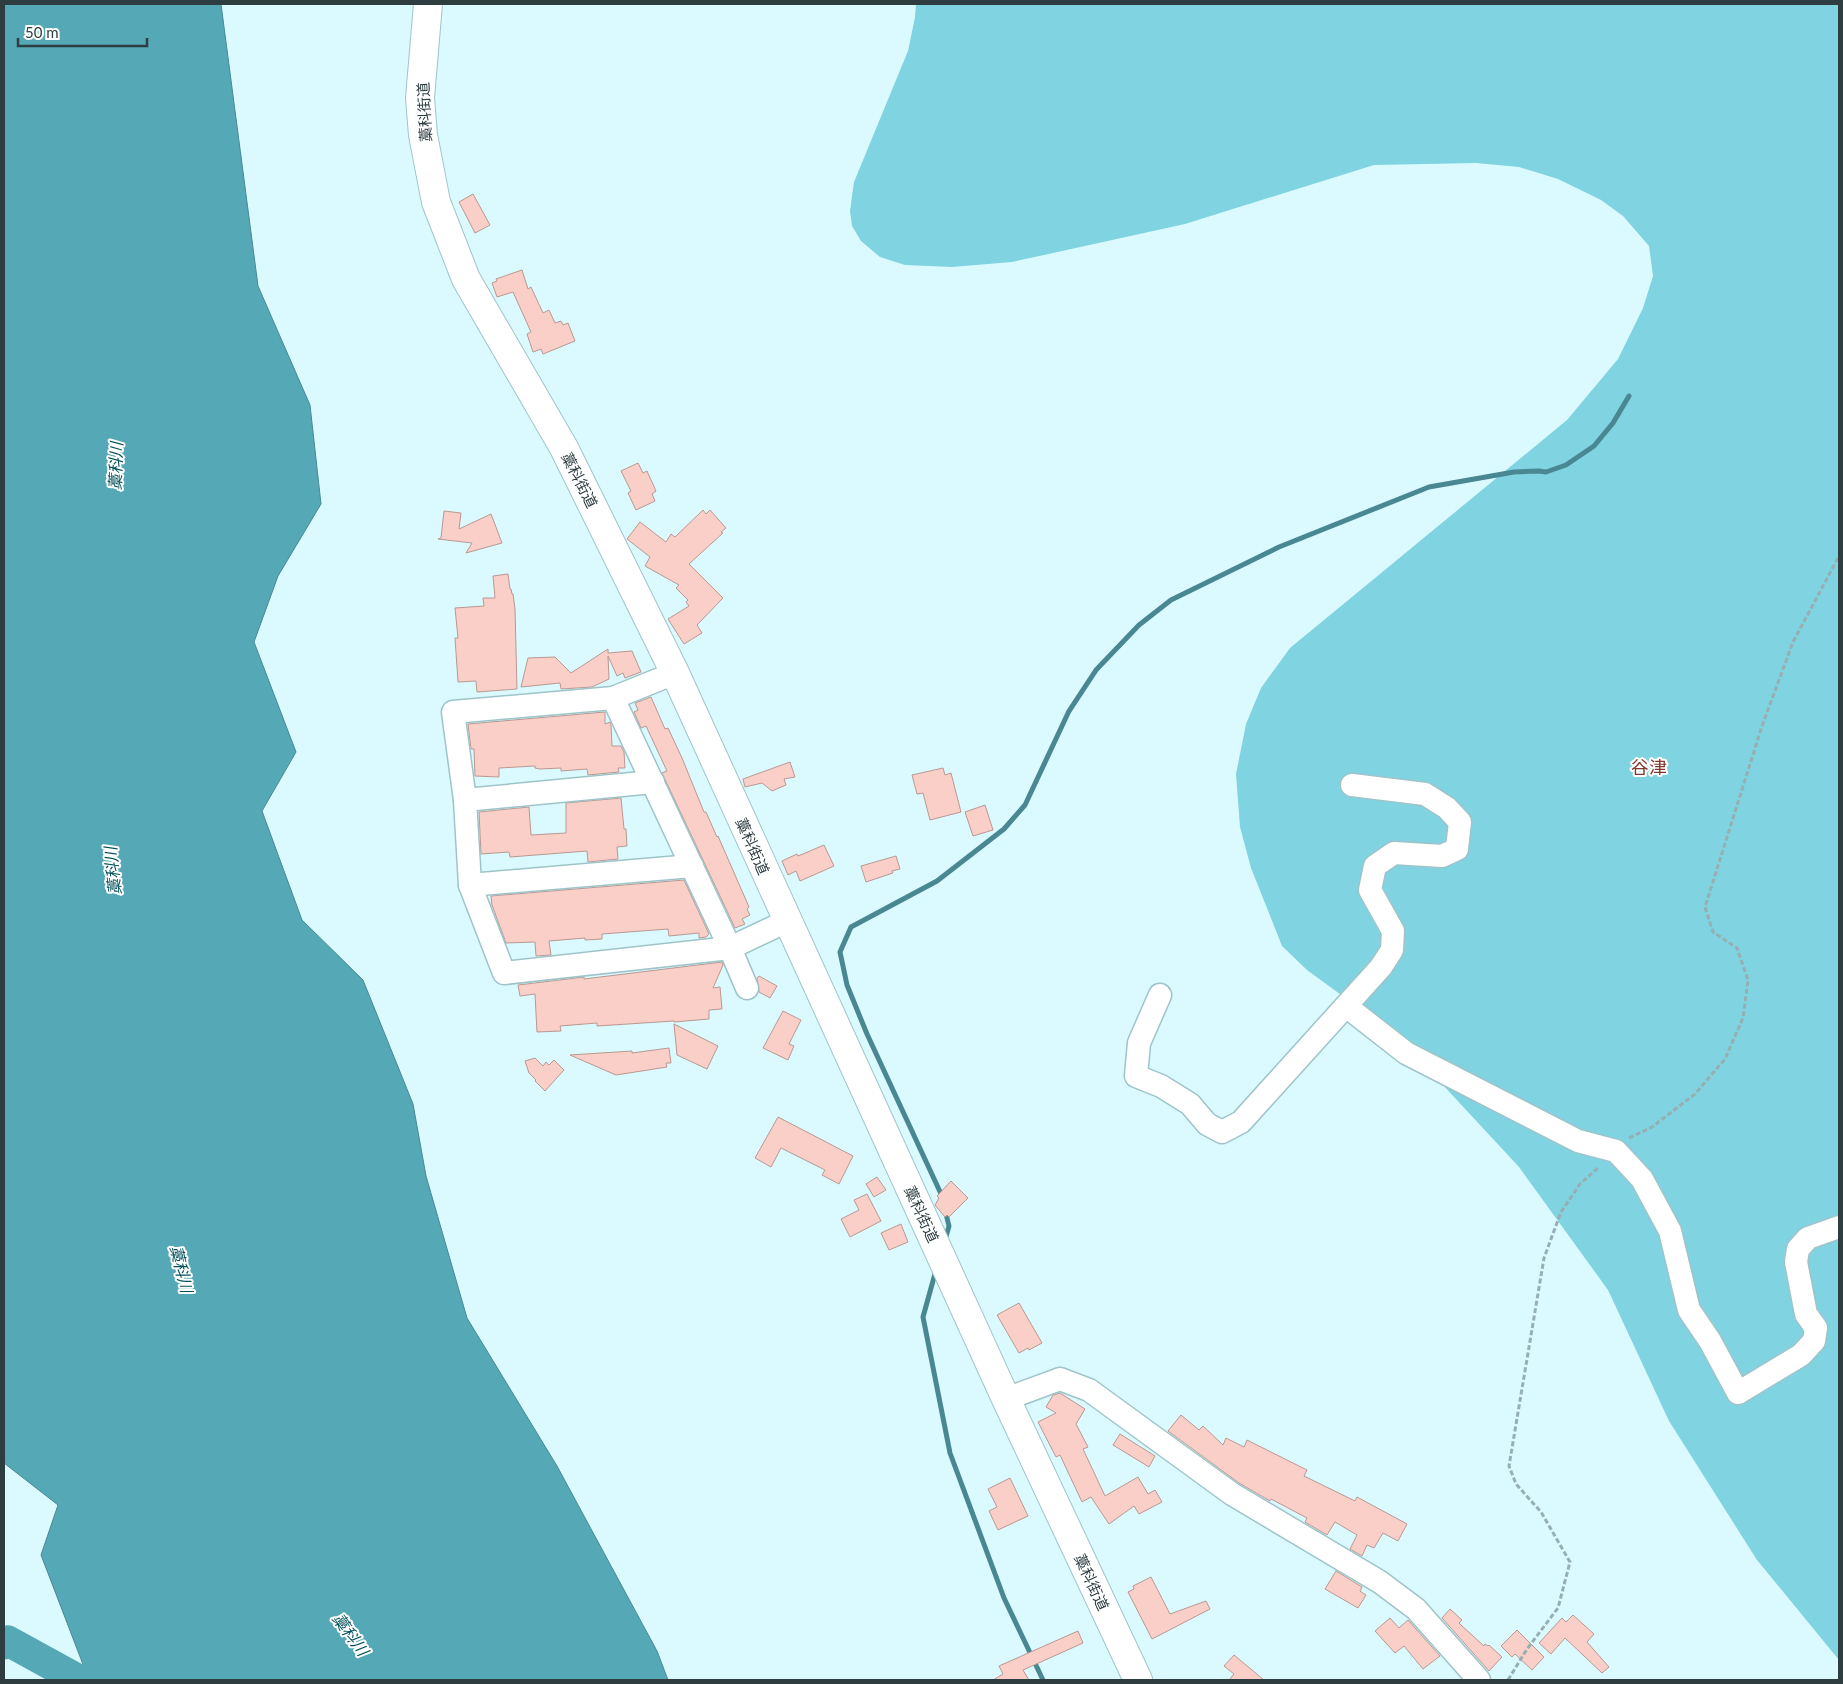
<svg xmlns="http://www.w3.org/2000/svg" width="1843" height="1684" font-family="Lato,'Noto Sans JP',sans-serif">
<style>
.forest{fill:#80d3e1}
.water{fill:#55a8b6;stroke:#498893}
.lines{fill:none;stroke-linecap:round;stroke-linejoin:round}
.stream{stroke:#498893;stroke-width:5}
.river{stroke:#55a8b6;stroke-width:31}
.building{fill:#facfc7;stroke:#ba9892}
.minor-casing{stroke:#9ec4ca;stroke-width:25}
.highway-casing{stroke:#9ec4ca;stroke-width:30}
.path{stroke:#96afb3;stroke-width:3;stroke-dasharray:5 2.5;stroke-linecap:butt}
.minor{stroke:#fff;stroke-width:22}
.highway{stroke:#fff;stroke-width:28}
.labels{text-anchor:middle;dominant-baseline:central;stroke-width:4;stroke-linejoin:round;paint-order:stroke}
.street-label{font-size:15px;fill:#2d3d40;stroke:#fff}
.water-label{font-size:16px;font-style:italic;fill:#03515b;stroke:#fff}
.quarter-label{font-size:18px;fill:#80392f;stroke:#fff}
</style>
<rect width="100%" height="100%" fill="#dbfaff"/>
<!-- forest -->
<polygon class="forest" points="916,4 1839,4 1839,1660 1757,1560 1669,1421 1608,1290 1519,1167 1429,1070 1359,1008 1307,970 1282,946 1251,868 1240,827 1236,774 1246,724 1261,688 1290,648 1567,420 1618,359 1643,308 1653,276 1649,246 1623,216 1601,200 1558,179 1519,167 1476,163 1374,165 1185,224 1012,262 952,267 905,265 880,257 861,241 852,226 850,211 854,182 908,51 915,17"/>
<!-- water -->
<polygon class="water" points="4,4 221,4 258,286 310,405 321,504 278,576 254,642 296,752 262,811 302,920 363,980 413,1104 426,1176 467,1318 557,1466 657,1651 668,1680 89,1680 41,1555 58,1505 4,1463"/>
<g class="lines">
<!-- stream -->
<g class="stream">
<polyline points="942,1196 867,1034 847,985 840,952 851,927 937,881 1004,829 1025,805 1069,711 1096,670 1139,625 1171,600 1279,547 1429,487 1514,472 1539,471 1546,472 1566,465 1594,446 1613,423 1629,396"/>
<polyline points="945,1240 949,1226 945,1210"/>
<polyline points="936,1270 923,1317 950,1453 1004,1598 1043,1680"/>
</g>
<!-- river -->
<polyline class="river" points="4,1644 8,1641 79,1680"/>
</g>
<!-- building -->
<g class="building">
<polygon points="473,194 490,225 475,233 459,202"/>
<polygon points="522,270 528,289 531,287 543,313 549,310 555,323 561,321 563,325 568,323 575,341 543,354 541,349 533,352 527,334 531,332 513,292 497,297 492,283 497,281 496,279"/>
<polygon points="638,463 643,473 647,471 656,491 652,494 655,501 636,510 628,493 631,491 621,471"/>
<polygon points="703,510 706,514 710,510 726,528 721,532 723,533 689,564 723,598 697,625 702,633 684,644 668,619 689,606 686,602 688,600 676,588 679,585 645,566 650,557 627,539 640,522 666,542 671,534 675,537"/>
<polygon points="444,511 461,513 459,529 491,514 502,543 466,553 472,543 438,539 441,538"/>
<polygon points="508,574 510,589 511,589 512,594 513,594 515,609 517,689 477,692 476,681 458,682 455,638 458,638 455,608 484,606 483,598 495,598 493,576"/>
<polygon points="608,649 608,653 632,651 641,672 625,678 623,673 617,676 608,656 609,679 592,687 561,689 560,683 521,687 528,658 555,657 571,673"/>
<polygon points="651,697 665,729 668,728 682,758 704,812 706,812 717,837 718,836 749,907 747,909 750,915 742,919 745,924 735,928 662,773 667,771 646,726 641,728 634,712 638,710 635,703"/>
<polygon points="605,712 605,724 610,722 611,725 612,746 621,746 624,752 625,768 618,768 619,772 588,775 587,769 561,771 561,768 540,769 535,768 535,766 499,768 499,777 475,776 474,749 471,749 468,724"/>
<polygon points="790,762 795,777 784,779 786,785 772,791 762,783 745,787 743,779"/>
<polygon points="943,768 945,775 951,773 961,812 930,820 923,793 917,794 912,775"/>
<polygon points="621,798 624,829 626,829 627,846 617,847 618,859 588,862 587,851 510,857 509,852 481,854 479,812 529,807 531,835 566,833 566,803"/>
<polygon points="985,805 993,830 973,836 965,812"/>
<polygon points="824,845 834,866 800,881 796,871 788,875 782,861 797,854 798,856"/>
<polygon points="896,856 900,869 892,871 893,873 866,882 861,866"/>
<polygon points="684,880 709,934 706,937 699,938 699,933 669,936 668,929 602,934 602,939 585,940 585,938 549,941 551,955 536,956 535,942 506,943 492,905 491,896"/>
<polygon points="722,962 723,965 713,988 720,987 722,1009 709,1010 709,1019 674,1022 674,1021 597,1026 597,1023 560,1026 561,1031 537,1032 535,994 520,996 518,985 584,977 584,979"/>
<polygon points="759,976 777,986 770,998 759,992 757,978"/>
<polygon points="783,1011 801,1020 789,1044 794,1046 788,1060 763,1048"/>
<polygon points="674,1024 718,1046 707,1069 677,1055"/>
<polygon points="669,1048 671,1063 666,1063 667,1067 616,1075 570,1055 632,1051 632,1053"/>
<polygon points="535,1058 543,1066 546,1062 549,1065 554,1060 564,1070 545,1091 535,1081 536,1080 529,1073 525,1061"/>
<polygon points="778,1117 853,1156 839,1184 822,1175 825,1170 781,1148 771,1167 755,1158"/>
<polygon points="877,1177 886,1190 874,1197 866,1184"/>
<polygon points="951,1181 968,1198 949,1217 947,1215 945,1217 935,1205 939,1198 937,1196"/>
<polygon points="867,1194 881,1221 850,1237 841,1219 859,1210 854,1200"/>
<polygon points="901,1224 908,1242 889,1250 881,1233"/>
<polygon points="1019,1303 1042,1343 1029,1350 1028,1348 1019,1353 997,1315"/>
<polygon points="1060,1393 1085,1409 1076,1424 1088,1447 1083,1449 1105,1496 1138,1477 1148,1494 1155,1490 1162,1502 1139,1514 1134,1506 1109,1524 1091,1497 1082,1502 1060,1455 1056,1457 1038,1422 1056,1413 1046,1407 1053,1395"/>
<polygon points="1181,1415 1199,1430 1203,1426 1223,1445 1226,1438 1244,1447 1247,1440 1307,1470 1304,1476 1355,1501 1357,1497 1407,1524 1398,1541 1383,1533 1374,1548 1367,1545 1362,1556 1350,1549 1357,1535 1335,1522 1327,1535 1305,1522 1307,1518 1271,1499 1270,1501 1239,1483 1168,1431"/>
<polygon points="1120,1434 1155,1456 1149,1467 1113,1445"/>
<polygon points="1010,1478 1028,1516 998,1530 989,1511 997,1507 988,1489"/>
<polygon points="1336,1571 1362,1587 1360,1591 1366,1595 1358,1608 1325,1589"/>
<polygon points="1151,1577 1170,1614 1206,1601 1210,1609 1152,1639 1128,1592 1134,1589 1133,1586"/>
<polygon points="1450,1609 1462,1620 1459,1623 1461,1625 1484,1646 1485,1644 1488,1646 1489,1645 1502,1657 1489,1671 1442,1618"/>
<polygon points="1573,1615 1594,1634 1587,1642 1609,1667 1602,1673 1565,1638 1551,1654 1539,1643 1562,1618 1566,1622"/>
<polygon points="1390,1618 1399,1628 1408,1620 1440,1656 1423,1669 1404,1646 1395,1653 1375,1631"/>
<polygon points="1517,1630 1544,1657 1532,1670 1515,1654 1512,1657 1501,1646"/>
<polygon points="1078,1631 1083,1643 1023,1670 1029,1680 993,1680 1003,1674 999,1666"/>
<polygon points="1234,1655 1264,1680 1229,1680 1234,1674 1224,1666"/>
</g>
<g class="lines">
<!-- minor casing -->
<g class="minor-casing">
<g id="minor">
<polyline points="675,673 613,698 453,712 465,800 470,885 504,973 730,948 787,921"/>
<polyline points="613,698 730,948 747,988"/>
<polyline points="465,800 653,782"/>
<polyline points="470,885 692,866"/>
<polyline points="1160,995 1139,1043 1136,1076 1161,1086 1190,1104 1207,1124 1222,1132 1241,1122 1381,967 1392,950 1393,931 1370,890 1375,866 1394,853 1442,856 1457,849 1460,822 1447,808 1425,794 1352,785"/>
<polyline points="1346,1006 1406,1053 1578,1141 1616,1151 1642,1179 1670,1231 1689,1310 1710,1341 1738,1393 1801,1355 1814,1341 1816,1328 1806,1314 1796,1262 1798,1249 1808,1238 1839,1227"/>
<polyline points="1006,1399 1060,1379 1089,1390 1232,1494 1380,1582 1416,1609 1479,1680"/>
</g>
</g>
<!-- highway casing -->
<g class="highway-casing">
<polyline id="highway" points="428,4 420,98 423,135 436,202 466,279 564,448 675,673 1006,1399 1138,1680"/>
</g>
<!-- path -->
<g class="path">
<polyline points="1629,1138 1652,1127 1695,1094 1725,1059 1743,1018 1748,980 1737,948 1713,932 1705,907 1762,726 1793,642 1839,556"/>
<polyline points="1508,1680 1527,1649 1558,1608 1570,1562 1541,1512 1516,1484 1509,1466 1544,1258 1561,1212 1580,1184 1599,1167"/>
</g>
<!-- minor -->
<use href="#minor" class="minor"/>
<!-- highway -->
<use href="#highway" class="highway"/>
</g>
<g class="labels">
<!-- street labels -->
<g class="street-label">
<text transform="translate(424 112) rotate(-93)">藁科街道</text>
<text transform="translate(580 480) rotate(63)">藁科街道</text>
<text transform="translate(753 846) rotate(66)">藁科街道</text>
<text transform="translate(922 1214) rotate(65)">藁科街道</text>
<text transform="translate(1092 1582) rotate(65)">藁科街道</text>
</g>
<!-- water labels -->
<g class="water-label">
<text transform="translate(115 466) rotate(-88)">藁科川</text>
<text transform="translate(112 871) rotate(-96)">藁科川</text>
<text transform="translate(182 1269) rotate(76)">藁科川</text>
<text transform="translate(351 1634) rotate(54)">藁科川</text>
</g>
<!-- quarter labels -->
<g class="quarter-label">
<text x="1649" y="767">谷津</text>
</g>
</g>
<!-- border -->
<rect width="1843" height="1684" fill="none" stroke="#2d3d40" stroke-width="10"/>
<!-- scale -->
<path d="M18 38v8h129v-8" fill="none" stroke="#2d3d40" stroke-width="2.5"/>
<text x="25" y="38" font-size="15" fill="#2d3d40" stroke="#ffffff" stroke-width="4" paint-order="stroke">50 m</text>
</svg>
